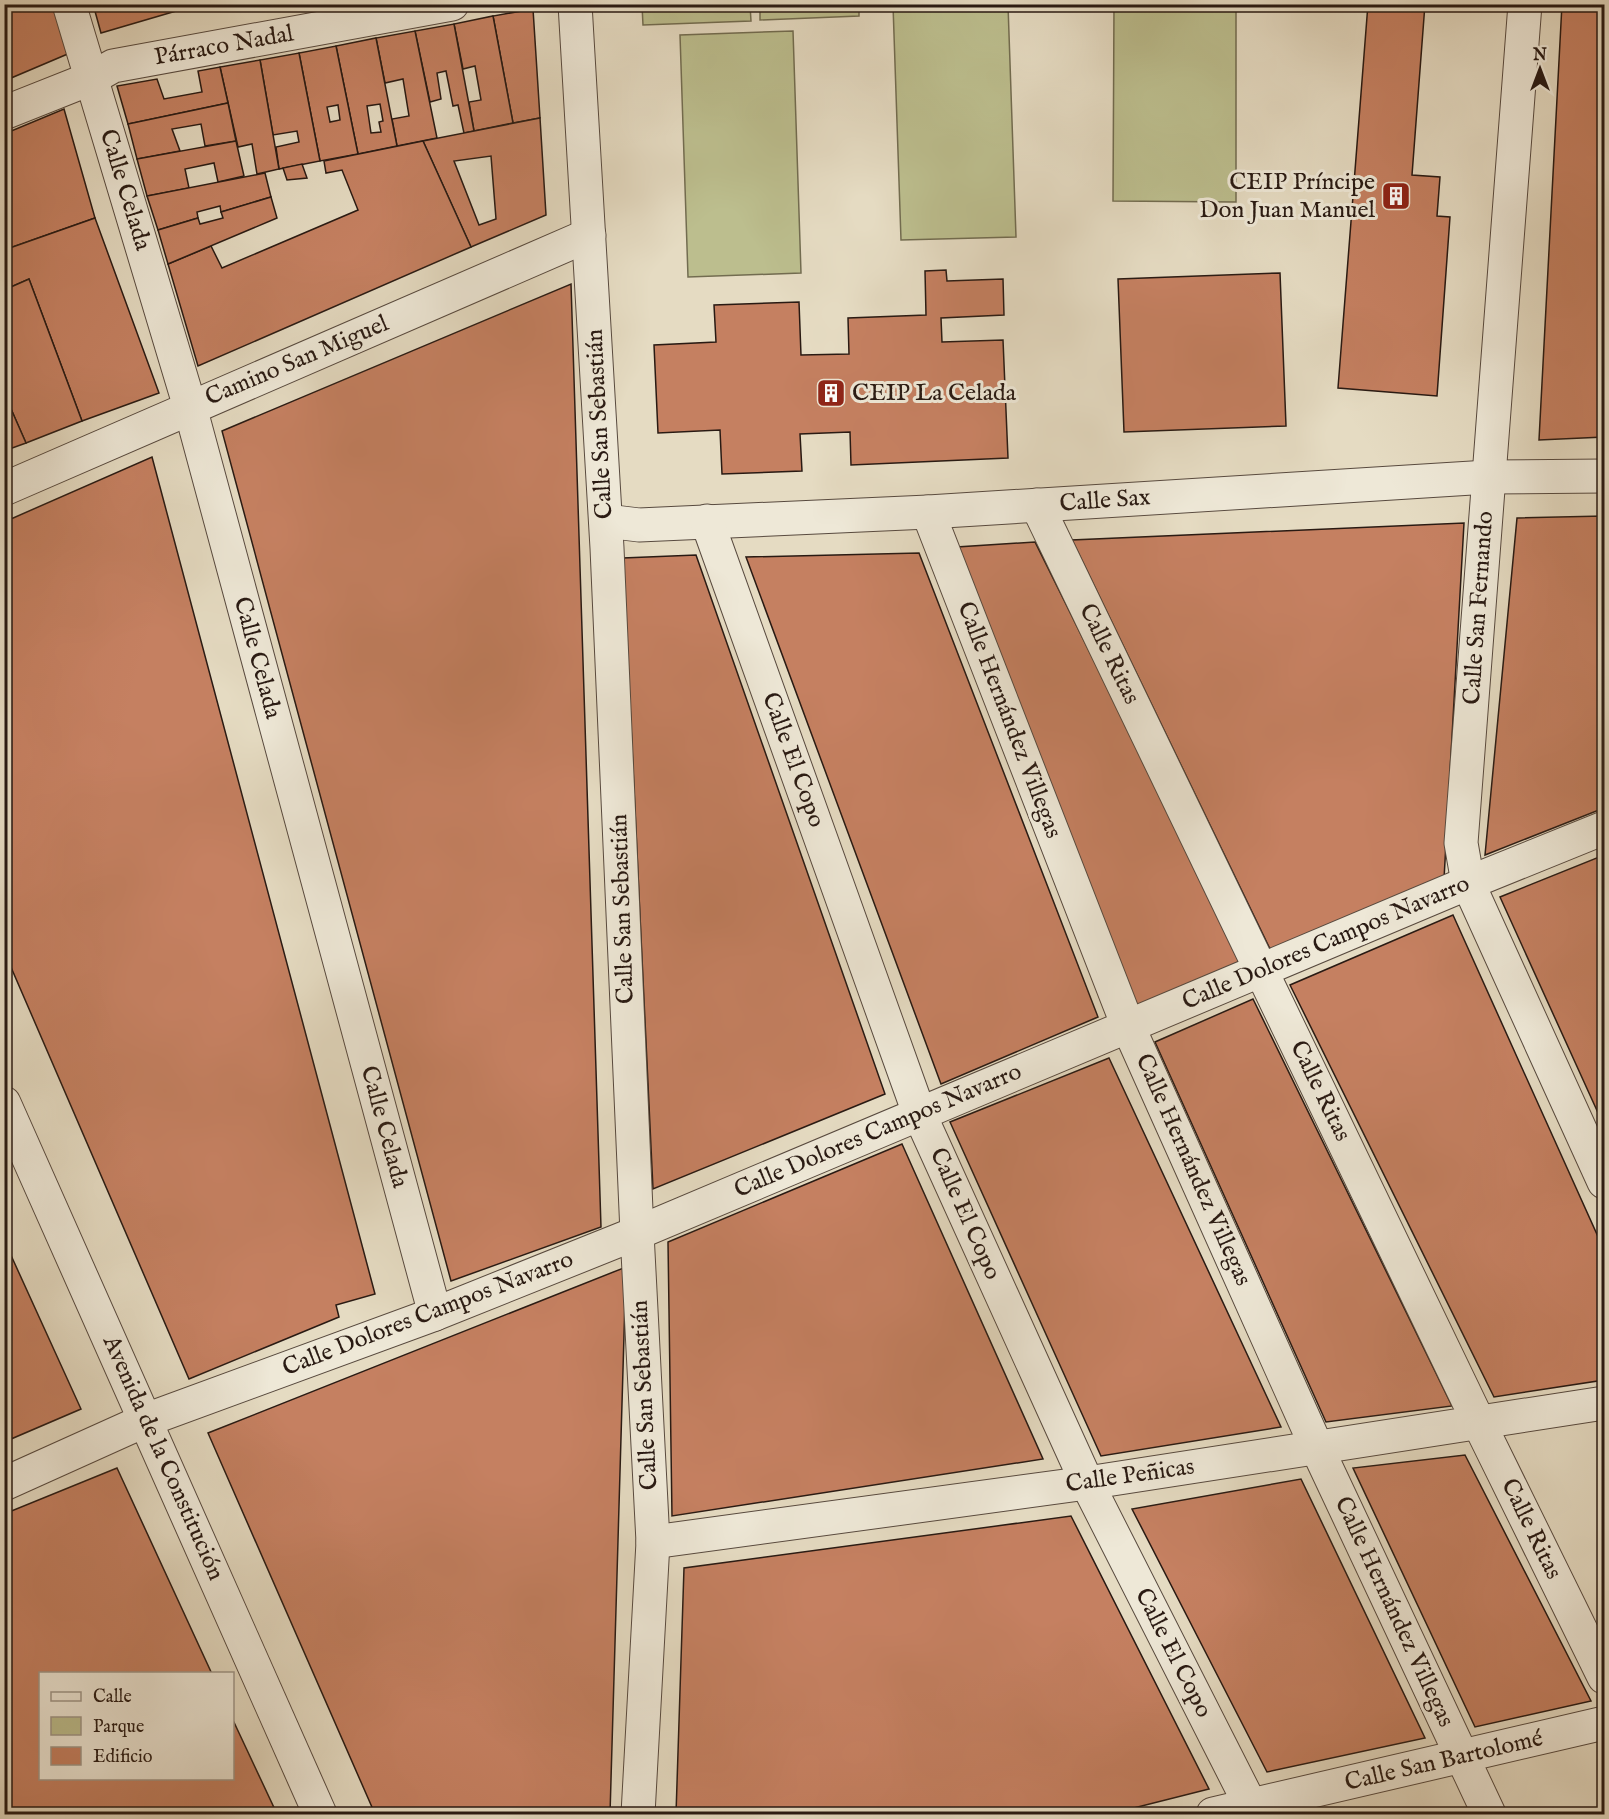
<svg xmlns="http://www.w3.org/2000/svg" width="1609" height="1819" font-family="'IM FELL English',serif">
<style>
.green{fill:#bcbe8e;stroke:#726c50;stroke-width:1.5}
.building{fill:#c58061;stroke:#291a13;stroke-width:1.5;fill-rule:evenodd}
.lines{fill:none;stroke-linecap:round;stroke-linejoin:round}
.minor-casing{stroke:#584a3f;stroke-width:35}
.minor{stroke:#eee8d7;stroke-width:33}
.labels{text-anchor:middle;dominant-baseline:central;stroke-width:6;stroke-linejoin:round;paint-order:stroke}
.street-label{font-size:24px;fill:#291a13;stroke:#eee8d7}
.poi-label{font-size:24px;fill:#291a13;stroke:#eee8d7;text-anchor:end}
</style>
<rect width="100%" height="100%" fill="#e5dbc2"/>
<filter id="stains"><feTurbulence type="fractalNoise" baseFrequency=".00333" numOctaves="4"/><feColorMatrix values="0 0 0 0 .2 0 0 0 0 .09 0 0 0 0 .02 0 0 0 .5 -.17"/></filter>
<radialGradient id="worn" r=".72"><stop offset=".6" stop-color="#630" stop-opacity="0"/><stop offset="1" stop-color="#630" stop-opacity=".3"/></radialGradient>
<!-- green -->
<g class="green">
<polygon points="642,5 750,5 751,21 643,25"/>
<polygon points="760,5 859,5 859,16 760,20"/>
<polygon points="893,5 1008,5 1016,237 901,240"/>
<polygon points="1114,5 1236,5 1236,202 1113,201"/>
<polygon points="793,31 801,273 688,277 680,35"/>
</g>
<!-- building -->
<g class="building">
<polygon points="4,4 54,4 70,53 4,81"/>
<polygon points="93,4 200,4 101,33"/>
<polygon points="1368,4 1425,4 1412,175 1440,177 1437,216 1450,217 1437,396 1338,388"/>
<polygon points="1562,4 1604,4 1604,437 1539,440"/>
<polygon points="533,9 540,118 513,123 493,16"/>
<polygon points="493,16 513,123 474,131 469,102 481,100 475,66 463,69 454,24"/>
<polygon points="454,24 474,131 464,133 458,105 453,106 446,71 437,73 441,99 430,102 415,31"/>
<polygon points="415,31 437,138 397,146 392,119 409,116 403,79 385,83 376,38"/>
<path d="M376,38l21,108 -39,8 -22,-108zM380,104l3,17 -4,1 2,10 -10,1 -4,-27z"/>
<path d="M336,46l22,108 -38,7 -21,-108zM338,105l2,15 -10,2 -3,-15z"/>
<polygon points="299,53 320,161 279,169 276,147 299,142 297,131 273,135 260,60"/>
<polygon points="260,60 279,169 257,174 252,144 238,147 220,67"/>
<polygon points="220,67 228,103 128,124 117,86 157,79 164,99 202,92 198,71"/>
<polygon points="228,103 236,141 205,146 201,124 172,129 180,151 137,159 128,124"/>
<polygon points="64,109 95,218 4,250 4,134"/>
<path d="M540,118l6,97 -75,32 -48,-106zM491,156l5,63 -17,6 -25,-64z"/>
<polygon points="236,141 244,176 218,182 214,163 185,169 189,188 147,196 137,159"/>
<polygon points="423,141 471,247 198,366 168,264 211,246 222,268 358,210 342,170 326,173 324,161"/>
<polygon points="302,164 307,178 287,180 283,168"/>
<polygon points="265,173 271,197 221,212 220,206 197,212 198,218 158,230 147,196"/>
<polygon points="271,197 277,218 168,264 158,230 198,218 200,224 223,218 221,212"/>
<polygon points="95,218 159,393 82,421 29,279 4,290 4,250"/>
<polygon points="946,270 947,281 1003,279 1004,315 941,318 942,342 1003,340 1008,458 851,465 850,432 800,434 802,471 722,474 720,430 658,433 654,345 716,342 714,305 799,302 801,355 849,354 848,318 926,315 925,271"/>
<polygon points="1280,273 1286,426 1124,432 1118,279"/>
<polygon points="29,279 82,421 26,443 4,393 4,290"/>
<polygon points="571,284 601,1227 451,1281 222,431"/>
<polygon points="4,393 26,443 4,451"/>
<polygon points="152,457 375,1294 336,1305 339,1317 189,1379 4,951 4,522"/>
<polygon points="1604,516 1604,808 1485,855 1517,518"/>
<polygon points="1464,523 1444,879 1271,951 1072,540"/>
<polygon points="1035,542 1243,960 1137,1008 957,547"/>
<polygon points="919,553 1098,1017 941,1084 746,557"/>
<polygon points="696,555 885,1094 653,1189 623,558"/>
<polygon points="1604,855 1604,1126 1500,897"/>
<polygon points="1453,915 1604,1250 1604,1380 1494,1397 1290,985"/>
<polygon points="1253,999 1452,1406 1326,1422 1155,1042"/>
<polygon points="1109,1058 1281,1427 1101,1456 950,1122"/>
<polygon points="902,1144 1043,1459 672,1516 668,1242"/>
<polygon points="4,1240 81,1409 4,1442"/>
<polygon points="626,1267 610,1814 375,1814 208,1433"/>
<polygon points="1465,1455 1591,1701 1475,1727 1353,1468"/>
<polygon points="117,1468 212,1674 40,1674 40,1778 232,1778 232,1718 277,1814 4,1814 4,1514"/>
<polygon points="1301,1479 1425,1738 1267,1772 1132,1509"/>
<polygon points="1071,1516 1209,1789 1110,1814 676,1814 684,1568"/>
</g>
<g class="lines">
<!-- minor casing -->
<g class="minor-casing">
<g id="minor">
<polyline points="69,4 190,407 435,1314"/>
<polyline points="575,4 607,548 637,1233 653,1542 638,1814"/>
<polyline points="1525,4 1461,843 1468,883 1604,1182"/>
<polyline points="4,113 92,78 113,66 452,4"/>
<polyline points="4,489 589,235"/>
<polyline points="1037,505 1479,1423 1604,1677"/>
<polyline points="928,512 1128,1026 1317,1448 1489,1814"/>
<polyline points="606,521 639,525 928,512 1488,477 1604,476"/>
<polyline points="707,521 919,1113 1087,1483 1255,1814"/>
<polyline points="4,1103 320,1814"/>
<polyline points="4,1484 146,1420 435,1314 637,1233 1468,883 1604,828"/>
<polyline points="653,1542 1087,1483 1604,1403"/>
<polyline points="1213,1814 1604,1723"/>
</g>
</g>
<!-- minor -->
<use href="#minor" class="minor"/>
</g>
<!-- icons -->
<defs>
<g id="building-square" transform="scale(1.5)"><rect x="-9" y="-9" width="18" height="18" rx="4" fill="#8f2418" stroke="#eee8d7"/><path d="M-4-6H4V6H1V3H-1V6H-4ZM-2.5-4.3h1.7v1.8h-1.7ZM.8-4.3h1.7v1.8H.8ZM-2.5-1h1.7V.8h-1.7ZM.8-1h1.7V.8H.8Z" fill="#fff"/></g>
</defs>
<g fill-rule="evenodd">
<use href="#building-square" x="1396" y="196"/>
<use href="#building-square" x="831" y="393"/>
</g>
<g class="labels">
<!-- street labels -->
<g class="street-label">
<text transform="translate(224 46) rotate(-10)">Párraco Nadal</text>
<text transform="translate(125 190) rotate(73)">Calle Celada</text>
<text transform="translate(297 361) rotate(-23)">Camino San Miguel</text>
<text transform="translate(600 424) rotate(-93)">Calle San Sebastián</text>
<text transform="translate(1105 501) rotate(-4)">Calle Sax</text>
<text transform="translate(1479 608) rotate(-86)">Calle San Fernando</text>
<text transform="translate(1109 654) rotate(64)">Calle Ritas</text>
<text transform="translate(257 658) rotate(75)">Calle Celada</text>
<text transform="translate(1009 720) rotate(69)">Calle Hernández Villegas</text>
<text transform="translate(793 760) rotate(70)">Calle El Copo</text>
<text transform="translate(623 909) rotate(-92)">Calle San Sebastián</text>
<text transform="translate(1326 943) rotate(-23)">Calle Dolores Campos Navarro</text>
<text transform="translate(1320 1091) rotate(64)">Calle Ritas</text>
<text transform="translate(384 1127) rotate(75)">Calle Celada</text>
<text transform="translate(878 1131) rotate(-23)">Calle Dolores Campos Navarro</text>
<text transform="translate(1193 1170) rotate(66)">Calle Hernández Villegas</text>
<text transform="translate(965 1214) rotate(66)">Calle El Copo</text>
<text transform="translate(428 1314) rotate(-21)">Calle Dolores Campos Navarro</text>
<text transform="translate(645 1395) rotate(-93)">Calle San Sebastián</text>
<text transform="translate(163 1458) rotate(66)">Avenida de la Constitución</text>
<text transform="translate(1130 1476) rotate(-8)">Calle Peñicas</text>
<text transform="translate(1531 1529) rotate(64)">Calle Ritas</text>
<text transform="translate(1394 1612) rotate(65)">Calle Hernández Villegas</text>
<text transform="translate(1173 1653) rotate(63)">Calle El Copo</text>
<text transform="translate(1444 1761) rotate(-13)">Calle San Bartolomé</text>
</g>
<!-- poi labels -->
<g class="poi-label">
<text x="1375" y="182">CEIP Príncipe<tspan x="1375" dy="28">Don Juan Manuel</tspan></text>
<text x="852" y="393" text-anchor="start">CEIP La Celada</text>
</g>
</g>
<!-- margin -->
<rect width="1609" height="1819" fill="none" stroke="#e5dbc2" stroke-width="24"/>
<rect x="6" y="6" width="1597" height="1807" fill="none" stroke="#291a13" stroke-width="3"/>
<rect x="12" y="12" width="1585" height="1795" fill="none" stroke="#291a13" stroke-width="1.5"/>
<!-- legend -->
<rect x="39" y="1672" width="195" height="108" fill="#eee8d7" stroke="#9f9689" stroke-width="1.5"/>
<rect x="51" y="1692" width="30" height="9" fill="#eee8d7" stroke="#9f9689" stroke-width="1.5"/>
<text x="93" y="1702" font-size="18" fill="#291a13">Calle</text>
<rect x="51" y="1717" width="30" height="18" fill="#bcbe8e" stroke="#9f9689" stroke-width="1.5"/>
<text x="93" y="1732" font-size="18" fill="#291a13">Parque</text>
<rect x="51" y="1747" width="30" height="18" fill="#c58061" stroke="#9f9689" stroke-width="1.5"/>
<text x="93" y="1762" font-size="18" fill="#291a13">Edificio</text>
<!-- north arrow -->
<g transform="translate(1540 69)" stroke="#eee8d7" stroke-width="4.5" paint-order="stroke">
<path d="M0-4.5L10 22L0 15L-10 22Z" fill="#291a13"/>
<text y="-9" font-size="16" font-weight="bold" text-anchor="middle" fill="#291a13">N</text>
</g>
<rect width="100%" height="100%" filter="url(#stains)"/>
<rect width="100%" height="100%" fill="url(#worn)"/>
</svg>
